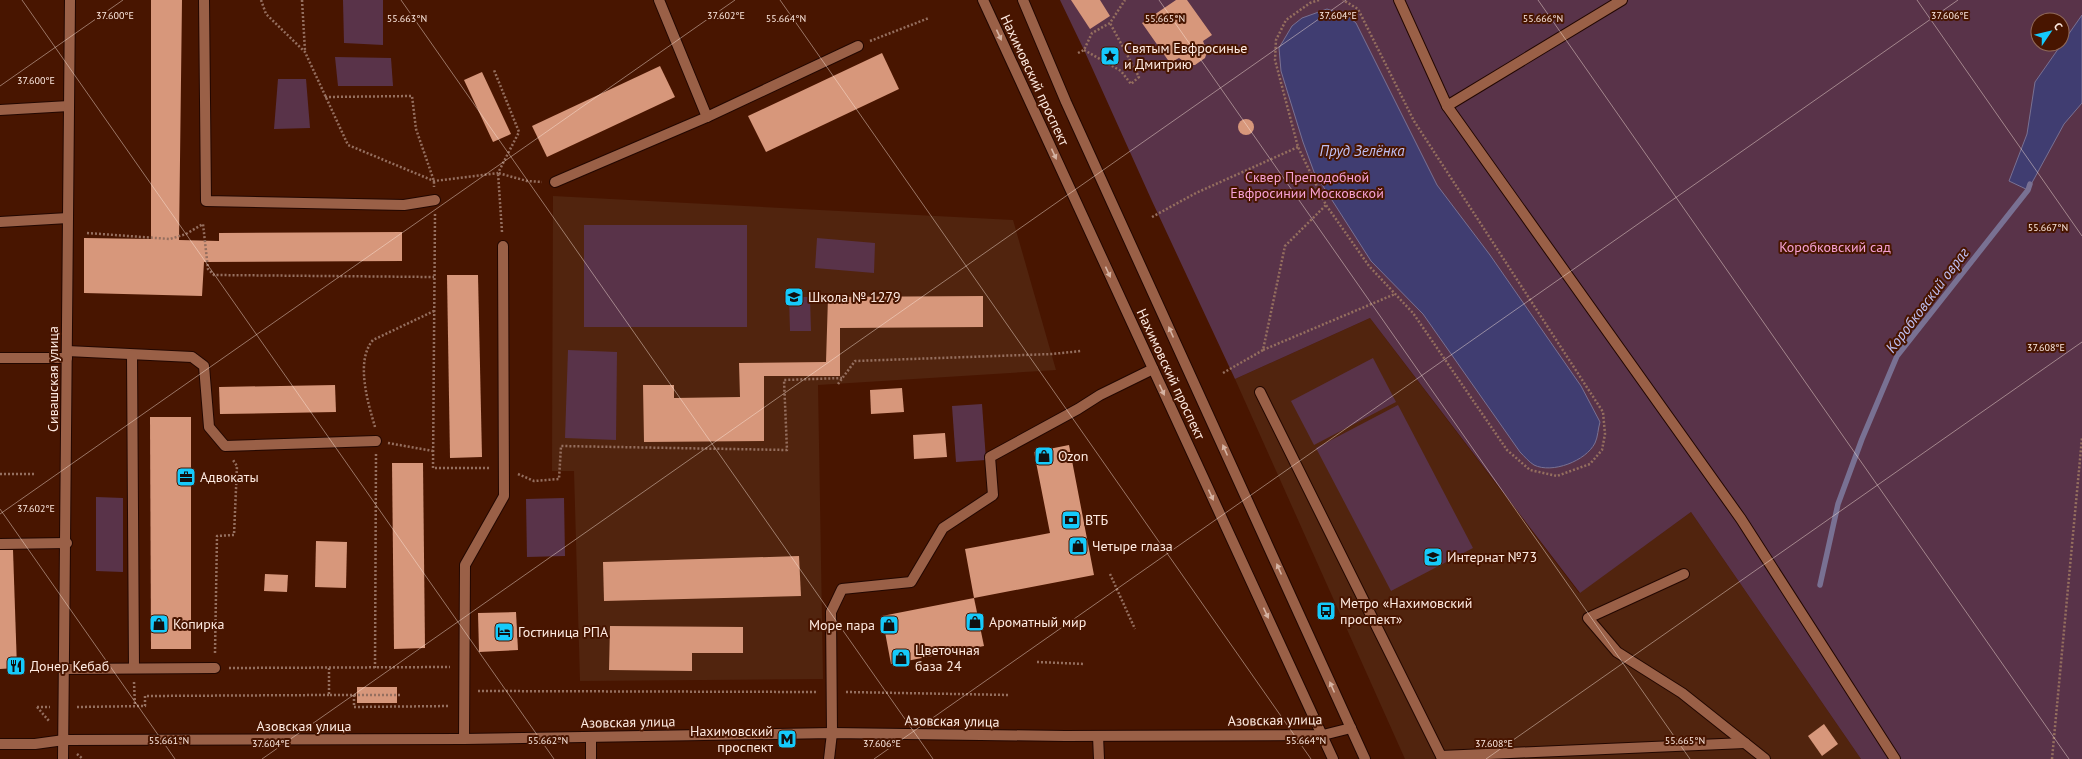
<svg xmlns="http://www.w3.org/2000/svg" width="2082" height="759" font-family="'PT Sans',sans-serif">
<style>
.built{fill:#51240e}
.green{fill:#593349;fill-rule:evenodd}
.water{fill:#403d71;stroke:#797193}
.lines{fill:none;stroke-linecap:round;stroke-linejoin:round}
.stream{stroke:#797193;stroke-width:5.5}
.building{fill:#d7977b}
.lane-casing{stroke:#220700;stroke-width:12}
.street-casing{stroke:#220700;stroke-width:12}
.secondary-casing{stroke:#220700;stroke-width:12}
.path{stroke:#956f5f;stroke-width:2.5;stroke-dasharray:2 2;stroke-linecap:butt}
.lane{stroke:#9a6047;stroke-width:10}
.street{stroke:#9a6047;stroke-width:10}
.secondary{stroke:#9a6047;stroke-width:10}
.oneway{fill:#d6b3a3}
.ticks{fill:none;stroke:#feeae1;stroke-width:1;stroke-opacity:0.45}
.labels{text-anchor:middle;dominant-baseline:central;stroke-width:4;stroke-linejoin:round;paint-order:stroke}
.poi-label{font-size:14px;fill:#feeae1;stroke:#481500;text-anchor:start}
.street-label{font-size:14px;fill:#feeae1;stroke:#481500}
.park-label{font-size:14px;fill:#f6a1d3;stroke:#481500}
.water-label{font-size:15px;font-style:italic;fill:#c0c0f3;stroke:#481500}
.ticks-label{font-size:10px;text-anchor:middle;fill:#feeae1;stroke:#481500;stroke-width:4;stroke-linejoin:round;paint-order:stroke}
</style>
<rect width="100%" height="100%" fill="#481500"/>
<!-- built -->
<g class="built">
<polygon points="553,196 1013,220 1056,370 818,385 823,679 580,681 574,471 552,471"/>
<polygon points="1370,318 1579,593 1691,512 1861,759 1405,759 1235,379"/>
</g>
<!-- green -->
<g class="green">
<polygon points="343,0 383,0 383,45 344,43"/>
<path d="M1060,0h1022v759h-221l-170,-247 -111,81 -210,-275 -135,61 -83,-178 -68,-151zM2038,20h24v24h-24z"/>
<polygon points="335,57 391,58 393,86 338,86"/>
<polygon points="278,79 306,79 310,128 274,129"/>
<rect x="584" y="225" width="163" height="102"/>
<polygon points="817,238 875,243 874,273 815,268"/>
<polygon points="789,297 810,297 811,331 790,331"/>
<polygon points="568,350 617,352 616,440 565,438"/>
<polygon points="1373,358 1396,402 1314,445 1291,401"/>
<polygon points="982,404 986,460 956,462 952,406"/>
<polygon points="1398,405 1473,548 1391,591 1316,448"/>
<polygon points="96,497 123,498 123,572 96,571"/>
<polygon points="564,498 565,556 527,557 526,499"/>
</g>
<!-- water -->
<g class="water">
<path d="M1327,9l19,6 10,8 81,162 53,70 91,131 19,36c-2,6 -2,15 -5,21 -9,18 -43,31 -61,22 -5,-3 -10,-9 -14,-13l-97,-138 -52,-53 -57,-89 -11,-30 -22,-71 -2,-23 13,-22 10,-8z"/>
<polygon points="2082,15 2082,103 2064,124 2028,190 2009,181 2027,134 2035,82"/>
</g>
<g class="lines">
<!-- stream -->
<polyline class="stream" points="1820,585 1838,504 1862,439 1897,356 2028,190 2030,184"/>
</g>
<!-- building -->
<g class="building">
<polygon points="151,0 182,0 179,240 219,241 219,233 402,232 402,261 204,262 202,296 84,293 84,238 151,239"/>
<polygon points="1071,0 1100,0 1110,16 1090,29"/>
<polygon points="1176,0 1187,0 1212,35 1203,41 1207,52 1205,58 1195,65 1189,65 1179,58 1170,63 1142,23"/>
<polygon points="882,53 899,89 766,152 748,116"/>
<polygon points="660,66 675,97 547,157 532,126"/>
<polygon points="482,72 511,134 493,142 464,80"/>
<circle cx="1246" cy="127" r="8"/>
<polygon points="447,275 478,275 482,457 450,458"/>
<polygon points="983,296 983,327 840,328 840,376 764,376 764,441 644,442 643,385 674,385 674,398 740,397 739,363 826,362 828,297"/>
<polygon points="335,385 336,412 220,414 219,387"/>
<polygon points="902,388 904,412 871,414 870,390"/>
<polygon points="150,417 191,417 191,649 151,649"/>
<polygon points="945,433 947,457 914,459 913,435"/>
<polygon points="1069,445 1094,575 974,598 965,549 1050,533 1034,452"/>
<polygon points="392,463 423,463 425,648 394,649"/>
<polygon points="316,541 347,542 346,588 315,587"/>
<polygon points="0,550 13,550 17,668 0,669"/>
<polygon points="799,556 801,596 604,601 603,562"/>
<polygon points="265,574 288,575 287,592 264,591"/>
<polygon points="974,598 984,646 891,664 882,616"/>
<polygon points="516,612 518,650 479,652 478,613"/>
<polygon points="610,626 743,627 743,653 692,653 692,671 609,670"/>
<rect x="357" y="687" width="40" height="16"/>
<polygon points="1824,724 1838,744 1822,756 1808,736"/>
</g>
<g class="lines">
<!-- lane casing -->
<g class="lane-casing">
<g id="lane">
<polyline points="204,0 206,201 404,205 435,200"/>
<polyline points="659,0 707,117 858,46"/>
<polyline points="1399,0 1447,106 1622,0"/>
<polyline points="1447,106 1741,519 1895,759"/>
<polyline points="0,110 69,106"/>
<polyline points="555,182 707,117"/>
<polyline points="0,222 68,218"/>
<polyline points="67,351 192,357 204,366 209,427 225,446 376,441"/>
<polyline points="132,355 134,668"/>
<polyline points="0,358 67,358"/>
<polyline points="1260,392 1441,756"/>
<polyline points="0,544 67,543"/>
<polyline points="1684,574 1588,618 1617,652 1682,693 1765,759"/>
<polyline points="65,669 215,668"/>
<polyline points="832,733 831,612 842,589 911,582 943,528 993,495 990,457 1078,409 1100,395 1153,369"/>
<polyline points="1098,736 1099,759"/>
<polyline points="591,737 591,759"/>
<polyline points="464,739 465,565 504,496 503,246"/>
<polyline points="1443,759 1441,756 1745,743"/>
</g>
</g>
<!-- street casing -->
<g class="street-casing">
<g id="street">
<polyline points="63,759 70,0"/>
<polyline points="829,759 832,733"/>
</g>
</g>
<!-- secondary casing -->
<g class="secondary-casing">
<g id="secondary">
<polyline points="983,0 1333,759"/>
<polyline points="1023,0 1066,102 1365,759"/>
<polyline points="0,744 35,744 64,740 464,739 832,733 1065,736 1323,735 1351,728"/>
</g>
</g>
<!-- path -->
<g class="path">
<polyline points="261,0 266,14 305,52 348,145 434,181 498,173 519,132 494,70"/>
<polyline points="302,0 305,51"/>
<polyline points="1319,0 1310,3 1286,20 1276,40 1275,60 1298,147 1326,205 1369,266 1413,313 1507,450 1530,470 1557,476 1590,464 1602,450 1605,434 1603,412 1414,121 1358,9 1343,0"/>
<polyline points="870,41 929,18"/>
<polyline points="1084,50 1121,71 1131,84 1139,77 1110,23"/>
<polyline points="1078,53 1084,50 1092,33 1110,23 1125,0"/>
<polyline points="325,97 412,96 416,129 434,181 434,187"/>
<polyline points="435,214 433,468 490,468"/>
<polyline points="1152,217 1196,193 1298,147"/>
<polyline points="502,232 498,173 527,181 542,182"/>
<polyline points="87,233 170,239 186,234 203,224 208,269 214,275 434,277"/>
<polyline points="1263,350 1395,294"/>
<polyline points="1223,373 1263,350 1285,246 1326,205"/>
<polyline points="838,384 855,361 1052,354 1081,351"/>
<path d="M375,427c-7,-24 -20,-66 -2,-87l61,-29"/>
<polyline points="388,443 433,451"/>
<polyline points="0,474 35,474"/>
<polyline points="518,474 534,481 559,479 561,446 787,450 784,380 842,378"/>
<polyline points="1110,574 1135,629"/>
<polyline points="215,653 217,536 234,535 237,466 233,460"/>
<polyline points="1037,662 1084,664"/>
<polyline points="229,668 450,667"/>
<polyline points="329,668 329,695 401,695"/>
<polyline points="375,668 376,454"/>
<polyline points="134,682 135,706"/>
<polyline points="478,691 817,692"/>
<polyline points="846,692 1010,695"/>
<polyline points="354,695 354,707 450,706"/>
<polyline points="37,707 50,707"/>
<polyline points="37,707 49,721"/>
<polyline points="77,707 145,706 145,696 329,695"/>
<polyline points="77,754 83,759"/>
<polyline points="2052,759 2082,438"/>
</g>
<!-- lane -->
<use href="#lane" class="lane"/>
<!-- street -->
<use href="#street" class="street"/>
<!-- secondary -->
<use href="#secondary" class="secondary"/>
</g>
<!-- one-way arrows -->
<defs><path id="oneway-solid" d="M-6-.8H1V-3.2L6.5 0L1 3.2V.8H-6Z"/></defs>
<g class="oneway">
<use href="#oneway-solid" transform="translate(999 35) rotate(65)"/>
<use href="#oneway-solid" transform="translate(1054 154) rotate(65)"/>
<use href="#oneway-solid" transform="translate(1108 272) rotate(65)"/>
<use href="#oneway-solid" transform="translate(1171 332) rotate(-114)"/>
<use href="#oneway-solid" transform="translate(1162 390) rotate(65)"/>
<use href="#oneway-solid" transform="translate(1225 450) rotate(-114)"/>
<use href="#oneway-solid" transform="translate(1211 495) rotate(65)"/>
<use href="#oneway-solid" transform="translate(1279 569) rotate(-114)"/>
<use href="#oneway-solid" transform="translate(1266 613) rotate(65)"/>
<use href="#oneway-solid" transform="translate(1332 687) rotate(-114)"/>
</g>
<!-- ticks -->
<path class="ticks" d="M22,0l532,759M401,0l532,759M780,0l531,759M1159,0l531,759M1538,0l531,759M1917,0l165,236M0,86l123,-86M0,509l175,250M0,514l735,-514M262,759l1084,-759M874,759l1084,-759M1486,759l596,-417"/>
<!-- icons -->
<defs>
<g id="sight-square" transform="scale(1)"><rect x="-9" y="-9" width="18" height="18" rx="4" fill="#15cafb" stroke="#481500"/><path d="M0-6L1.8-2.2L6-1.7L2.9 1.2L3.7 5.4L0 3.3L-3.7 5.4L-2.9 1.2L-6-1.7L-1.8-2.2Z" fill="#111"/></g>
<g id="school-square" transform="scale(1)"><rect x="-9" y="-9" width="18" height="18" rx="4" fill="#15cafb" stroke="#481500"/><path d="M0-5L7-2L0 1L-7-2ZM-4 1L0 2.5L4 1V4Q0 6-4 4Z" fill="#111"/></g>
<g id="shop-square" transform="scale(1)"><rect x="-9" y="-9" width="18" height="18" rx="4" fill="#15cafb" stroke="#481500"/><path d="M-5-2.5h2.3a2.7 3.5 0 0 1 5.4 0H5L5.5 6h-11ZM-1.5-2.5h3a1.5 2.3 0 0 0-3 0Z" fill="#111"/></g>
<g id="office-square" transform="scale(1)"><rect x="-9" y="-9" width="18" height="18" rx="4" fill="#15cafb" stroke="#481500"/><path d="M-6-3h4V-5.5h4V-3h4V5H-6ZM-1-4.5V-3h2v-1.5ZM-6 0V1H6V0Z" fill="#111"/></g>
<g id="bank-square" transform="scale(1)"><rect x="-9" y="-9" width="18" height="18" rx="4" fill="#15cafb" stroke="#481500"/><path d="M-6-4H6V4H-6ZM0-2.3a2.3 2.3 0 1 0 0 4.6a2.3 2.3 0 1 0 0-4.6Z" fill="#111"/></g>
<g id="bus-square" transform="scale(1)"><rect x="-9" y="-9" width="18" height="18" rx="4" fill="#15cafb" stroke="#481500"/><path d="M-5-6H5V4H4V6H2V4H-2V6H-4V4H-5ZM-3.5-4V0h7V-4ZM-3.5 1.2v1.5H-2V1.2ZM2 1.2v1.5H3.5V1.2Z" fill="#111"/></g>
<g id="hotel-square" transform="scale(1)"><rect x="-9" y="-9" width="18" height="18" rx="4" fill="#15cafb" stroke="#481500"/><path d="M-6-4.5h1.5V1H6V5H4.5V3h-9V5H-6ZM-4 0a1.8 1.8 0 1 1 3.6 0ZM.5 0V-2.5h3Q6-2.5 6 0Z" fill="#111"/></g>
<g id="restaurant-square" transform="scale(1)"><rect x="-9" y="-9" width="18" height="18" rx="4" fill="#15cafb" stroke="#481500"/><path d="M-5-6h1v4h1v-4h1v4h1v-4h1v5L-1.5 .5V6h-2V.5L-5-1ZM5-6V6H3V1.5H1.5Q1.5-4 5-6Z" fill="#111"/></g>
<g id="metro-square" transform="scale(1)"><rect x="-9" y="-9" width="18" height="18" rx="4" fill="#15cafb" stroke="#481500"/><path d="M-5.5 5V-5H-3L0 0L3-5H5.5V5H3V-.5L0 4L-3-.5V5Z" fill="#111"/></g>
</defs>
<g fill-rule="evenodd">
<use href="#sight-square" x="1110" y="56"/>
<use href="#school-square" x="794" y="297"/>
<use href="#shop-square" x="1044" y="456"/>
<use href="#office-square" x="186" y="477"/>
<use href="#bank-square" x="1071" y="520"/>
<use href="#shop-square" x="1078" y="546"/>
<use href="#school-square" x="1433" y="557"/>
<use href="#bus-square" x="1326" y="611"/>
<use href="#shop-square" x="975" y="622"/>
<use href="#shop-square" x="159" y="624"/>
<use href="#shop-square" x="889" y="625"/>
<use href="#hotel-square" x="504" y="632"/>
<use href="#shop-square" x="901" y="658"/>
<use href="#restaurant-square" x="16" y="666"/>
<use href="#metro-square" x="787" y="739"/>
</g>
<g class="labels">
<!-- poi labels -->
<g class="poi-label">
<text x="1124" y="48">Святым Евфросинье<tspan x="1124" dy="16">и Дмитрию</tspan></text>
<text x="808" y="297">Школа № 1279</text>
<text x="1058" y="456">Ozon</text>
<text x="200" y="477">Адвокаты</text>
<text x="1085" y="520">ВТБ</text>
<text x="1092" y="546">Четыре глаза</text>
<text x="1447" y="557">Интернат №73</text>
<text x="1340" y="603">Метро «Нахимовский<tspan x="1340" dy="16">проспект»</tspan></text>
<text x="989" y="622">Ароматный мир</text>
<text x="173" y="624">Копирка</text>
<text x="875" y="625" text-anchor="end">Море пара</text>
<text x="518" y="632">Гостиница РПА</text>
<text x="915" y="650">Цветочная<tspan x="915" dy="16">база 24</tspan></text>
<text x="30" y="666">Донер Кебаб</text>
<text x="773" y="731" text-anchor="end">Нахимовский<tspan x="773" dy="16">проспект</tspan></text>
</g>
<!-- street labels -->
<g class="street-label">
<text transform="translate(1035 80) rotate(65)">Нахимовский проспект</text>
<text transform="translate(1171 374) rotate(65)">Нахимовский проспект</text>
<text transform="translate(53 379) rotate(-90)">Сивашская улица</text>
<text transform="translate(1275 720) rotate(-1)">Азовская улица</text>
<text transform="translate(952 721) rotate(1)">Азовская улица</text>
<text transform="translate(628 722) rotate(-1)">Азовская улица</text>
<text x="304" y="726">Азовская улица</text>
</g>
<!-- park labels -->
<g class="park-label">
<text x="1307" y="177">Сквер Преподобной<tspan x="1307" dy="16">Евфросинии Московской</tspan></text>
<text x="1835" y="247">Коробковский сад</text>
</g>
<!-- water labels -->
<g class="water-label">
<text x="1362" y="150">Пруд Зелёнка</text>
<text transform="translate(1927 300) rotate(-53)">Коробковский овраг</text>
</g>
</g>
<g class="ticks-label">
<text x="115" y="19">37.600°E</text>
<text x="726" y="19">37.602°E</text>
<text x="1338" y="19">37.604°E</text>
<text x="1950" y="19">37.606°E</text>
<text x="407" y="22">55.663°N</text>
<text x="786" y="22">55.664°N</text>
<text x="1165" y="22">55.665°N</text>
<text x="1543" y="22">55.666°N</text>
<text x="36" y="84">37.600°E</text>
<text x="2048" y="231">55.667°N</text>
<text x="2046" y="351">37.608°E</text>
<text x="36" y="512">37.602°E</text>
<text x="169" y="744">55.661°N</text>
<text x="548" y="744">55.662°N</text>
<text x="1306" y="744">55.664°N</text>
<text x="1685" y="744">55.665°N</text>
<text x="271" y="747">37.604°E</text>
<text x="882" y="747">37.606°E</text>
<text x="1494" y="747">37.608°E</text>
</g>
<!-- north arrow -->
<g transform="translate(2050 32) rotate(55)"><circle r="19" fill="#481500" stroke="#916a5a"/>
<path d="M0-3L7 15L0 10L-7 15Z" fill="#15cafb"/>
<text y="-6" font-size="11" font-weight="bold" text-anchor="middle" fill="#feeae1">С</text>
</g>
</svg>
